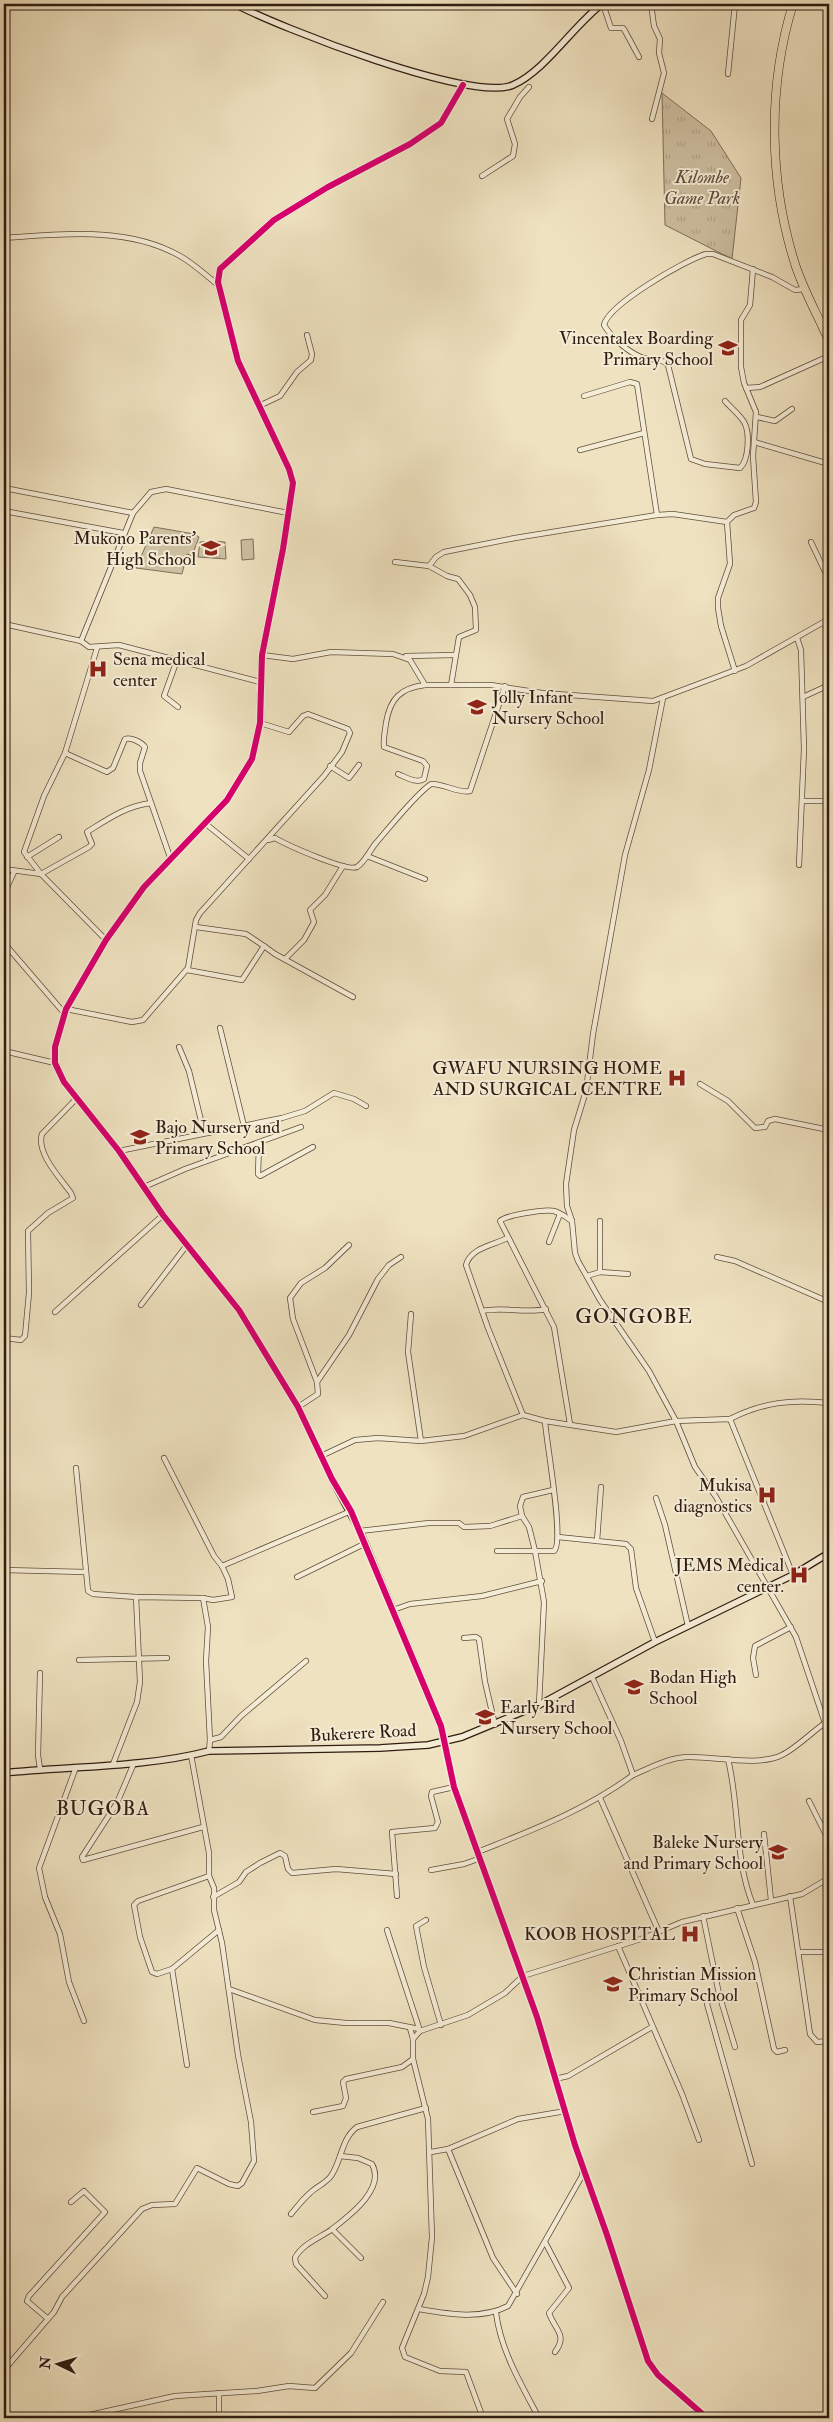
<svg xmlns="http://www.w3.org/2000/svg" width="833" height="2422" font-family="'IM FELL Double Pica',serif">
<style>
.grass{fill:url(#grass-tufts);stroke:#7e6e59}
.garden{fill:#cec0a2;stroke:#7e6e59}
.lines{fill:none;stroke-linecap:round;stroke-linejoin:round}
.street-casing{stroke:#5f4e3c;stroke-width:6}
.secondary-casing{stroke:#2f1c10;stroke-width:8}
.highway-casing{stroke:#2f1c10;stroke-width:9}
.street{stroke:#f5ecd6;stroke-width:4.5}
.secondary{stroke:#f5ecd6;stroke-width:5.5}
.highway{stroke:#efe2c0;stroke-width:8}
.cycleway-casing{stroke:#f5ecd6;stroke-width:9}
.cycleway{stroke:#d6006c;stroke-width:6}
.labels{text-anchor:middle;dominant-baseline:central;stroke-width:4;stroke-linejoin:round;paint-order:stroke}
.park-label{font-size:18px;font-style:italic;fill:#5f4d3c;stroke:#f5ecd6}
.poi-label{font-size:18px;fill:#2f1c10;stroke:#f5ecd6;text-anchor:end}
.street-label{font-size:18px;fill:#2f1c10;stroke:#f5ecd6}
.quarter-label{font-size:20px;letter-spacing:1px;fill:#2f1c10;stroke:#f5ecd6}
</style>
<defs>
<pattern id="grass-tufts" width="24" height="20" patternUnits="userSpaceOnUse" patternTransform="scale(1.25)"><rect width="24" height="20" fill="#cec0a2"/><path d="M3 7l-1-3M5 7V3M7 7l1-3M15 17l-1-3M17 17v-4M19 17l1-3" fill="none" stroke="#b1a48a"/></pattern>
</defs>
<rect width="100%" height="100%" fill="#efe2c0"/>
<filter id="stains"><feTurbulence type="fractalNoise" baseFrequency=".004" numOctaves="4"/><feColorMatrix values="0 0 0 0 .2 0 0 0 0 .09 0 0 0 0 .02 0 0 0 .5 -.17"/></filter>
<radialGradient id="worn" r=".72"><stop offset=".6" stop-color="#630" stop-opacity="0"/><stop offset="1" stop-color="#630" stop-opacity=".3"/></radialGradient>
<!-- grass -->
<g class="grass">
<polygon points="662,93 711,131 741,178 732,259 665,225"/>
<polygon points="212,541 225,542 226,559 198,557 200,542"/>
</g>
<!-- garden -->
<g class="garden">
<polygon points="154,527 194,534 199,537 192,556 187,554 182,574 136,568"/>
<polygon points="253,539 254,559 242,560 241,540"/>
</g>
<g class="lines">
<!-- street casing -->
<g class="street-casing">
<g id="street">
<polyline points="603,4 611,28 623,28 625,31 639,57"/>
<polyline points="651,4 654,26 660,39 659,53 664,73 652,119"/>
<polyline points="728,74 735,4"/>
<polyline points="482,176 513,156 515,144 507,119 520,97 529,87"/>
<path d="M4,238c57,-4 124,-12 176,18 14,8 27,20 39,30"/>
<polyline points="746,388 760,387 829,356"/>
<polyline points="584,396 630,382 637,384 657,515"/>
<path d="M725,401c6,7 15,14 19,21 6,10 5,38 -4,46l-35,-4 -14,-5 -23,-94c-7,-8 -18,-4 -27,-8 -13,-5 -30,-20 -37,-32 4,-20 81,-65 102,-71h7l59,23 23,13 9,-1"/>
<polyline points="259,406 280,396 297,372 311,360 312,354 307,335"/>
<polyline points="757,417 775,421 792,409"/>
<polyline points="754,442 829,464"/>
<polyline points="580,450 644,433"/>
<polyline points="4,488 133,513"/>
<polyline points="4,511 123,533"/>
<polyline points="811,542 829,580"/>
<polyline points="395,562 429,566 436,557 444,552 515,538 657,515 673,514 727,522"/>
<polyline points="429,566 447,576 458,579 470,595 475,607 476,630 459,637 451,685"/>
<polyline points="4,624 81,641 89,647 119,645 260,682"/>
<polyline points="797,638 801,650 804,749 799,865"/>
<polyline points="81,641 133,513 151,492 166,489 288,513"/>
<polyline points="97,648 65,753 44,796 24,852 41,874 106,940"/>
<polyline points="262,655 293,659 331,652 393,654 410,660 425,685 491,685 542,693 653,701 746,666 829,619"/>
<polyline points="406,656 455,655"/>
<polyline points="177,660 164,696 178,707"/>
<polyline points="735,671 721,626 718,608 718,598 730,564 727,522 734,515 754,508 756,502 753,456 756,412 744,383 741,367 741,320 750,305 753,269"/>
<polyline points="803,697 829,685"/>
<polyline points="663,698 649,770 625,855 593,1034 586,1091 574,1130 566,1184 567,1206 572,1221 575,1253 578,1261 600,1300 649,1371 676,1421 695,1467 716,1497 796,1637 829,1735"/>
<path d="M65,753l42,19 6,-4 12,-29c6,-2 16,3 20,8l-5,16v8l31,89"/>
<polyline points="330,766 349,778 359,765"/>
<path d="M398,774c8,3 18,10 26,5l3,-13 -4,-5 -39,-14c-1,-8 1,-16 2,-24 4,-25 15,-35 39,-38"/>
<polyline points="803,801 829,801"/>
<polyline points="206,824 249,859"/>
<path d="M268,840l7,-2c12,7 72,34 82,29 8,-5 13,-17 19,-24 13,-15 40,-49 55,-59 12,-1 28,10 39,7l35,-105"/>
<polyline points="367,856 425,879"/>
<polyline points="27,857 59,837"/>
<path d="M4,869l37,5 48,-27 3,-3 -5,-12c21,-13 39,-26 64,-29"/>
<polyline points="4,894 14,872"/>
<polyline points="196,927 246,934 264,946"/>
<polyline points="4,943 65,1014"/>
<polyline points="285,959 304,940 314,922 310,910 325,895 343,866"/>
<polyline points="187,970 242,980 264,946 275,954 353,997"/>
<polyline points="66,1009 132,1022 143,1020 188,968 196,920 200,913 324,776 342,752 350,733 348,729 308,714 303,716 289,732 260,723"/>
<polyline points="220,1028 244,1126"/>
<polyline points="179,1047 189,1071 204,1133"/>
<polyline points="4,1051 55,1063"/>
<polyline points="700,1084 728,1101 755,1128 765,1127 768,1121 775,1119 829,1130"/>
<polyline points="259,1144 258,1174 260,1176 313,1147"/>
<polyline points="119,1151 282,1118 305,1111 334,1093 354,1099 366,1106"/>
<polyline points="144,1187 185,1169 301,1127"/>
<path d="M507,1238c-12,7 -36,9 -41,27l22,63 35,87"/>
<polyline points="549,1242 560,1214"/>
<polyline points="717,1257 735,1261 829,1302"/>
<polyline points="600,1272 600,1221"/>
<polyline points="587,1276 600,1272 628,1274"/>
<polyline points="141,1305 187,1245"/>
<path d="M482,1311c21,-5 42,3 64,-2"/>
<polyline points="55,1312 163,1215"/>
<polyline points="411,1314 408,1352 421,1441"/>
<path d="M4,1338l17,2 4,-4 4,-43 -1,-62 20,-18 25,-15 -2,-5c-11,-15 -35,-40 -29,-59l35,-36"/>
<polyline points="317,1382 293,1319 290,1298 301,1283 325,1268 349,1245"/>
<polyline points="298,1407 318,1394 317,1382 349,1335 378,1279 389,1265 401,1257"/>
<path d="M730,1419c33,-17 63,-20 99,-16"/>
<path d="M570,1424l-16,-97 -54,-106c6,-6 45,-12 54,-10 7,2 13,7 18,10"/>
<polyline points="321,1456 355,1440 378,1438 421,1441 464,1436 523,1415 545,1421 616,1432 676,1421 730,1419 793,1575"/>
<polyline points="164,1458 214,1556 222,1566"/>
<polyline points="76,1468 88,1591 93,1594 136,1597"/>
<polyline points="601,1487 597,1541 626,1544 631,1549 636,1588 655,1642"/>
<polyline points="656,1498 665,1525 688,1626"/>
<polyline points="522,1516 520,1506 523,1497 553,1490"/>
<path d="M360,1531l69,-8h30l5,4 26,-1 32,-10 7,11 6,24h19c11,-9 -8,-110 -9,-130"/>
<polyline points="558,1537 597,1541"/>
<polyline points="497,1551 535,1551 544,1602 539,1705"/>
<polyline points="4,1570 85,1572"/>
<polyline points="297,1577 364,1544"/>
<polyline points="393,1610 410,1604 482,1596 542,1581"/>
<polyline points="464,1638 476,1637 479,1639 485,1682 495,1725"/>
<polyline points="79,1660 167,1658"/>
<polyline points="756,1675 753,1658 755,1646 791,1627"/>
<polyline points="210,1740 206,1661 208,1627 203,1598 213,1600 232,1597 228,1579 222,1566 351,1511"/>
<polyline points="444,1741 454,1787 537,2017 575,2145 607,2235 648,2361 658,2375 707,2418"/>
<polyline points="209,1751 210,1740 221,1737 241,1716 306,1661"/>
<path d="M728,1759c12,49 6,99 25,146"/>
<polyline points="134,1763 117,1803 82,1857 83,1860 203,1827"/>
<polyline points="113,1764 137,1702 140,1682 136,1597 203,1598"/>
<polyline points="76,1767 39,1868 45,1897 60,1934 69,1982 84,2021"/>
<polyline points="40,1769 38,1755 40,1673"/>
<path d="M633,1775c17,-7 34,-17 54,-18 27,-1 71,10 95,-2 13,-6 30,-23 43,-32"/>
<polyline points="600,1798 659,1932"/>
<polyline points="809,1801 829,1841"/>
<polyline points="764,1834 771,1900"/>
<path d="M478,1852c54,-22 108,-42 155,-77l-12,-34 -29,-64"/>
<polyline points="431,1870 464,1864 481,1858"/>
<polyline points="397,1896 392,1832 435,1828 438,1822 431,1796 432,1792 454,1787"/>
<polyline points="790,1896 810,2034 817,2042 829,2041"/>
<polyline points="213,1897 239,1882 246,1872 260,1863 280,1853 285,1856 288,1869 292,1873 336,1869 396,1874"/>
<polyline points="737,1908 755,1962 774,2049 777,2052 785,2050"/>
<polyline points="703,1916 719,1994 735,2047"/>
<polyline points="426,1920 416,1926 424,1967 441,2025"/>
<polyline points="387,1930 420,2031 413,2039"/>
<polyline points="618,1946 682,2094 699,2140"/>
<polyline points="798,1952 827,1952"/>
<polyline points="172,1969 157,1974 152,1972 140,1937 134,1905 138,1901 209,1876"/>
<polyline points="229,1989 315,2020 346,2023 389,2023 419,2029 420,2031 468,2015 505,1993 523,1976 641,1939 682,1922 802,1894 829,1878"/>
<polyline points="719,1994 709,2000 707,2004 752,2164"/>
<polyline points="410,2028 413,2039 413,2059 428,2119 432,2237 428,2277 424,2294 402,2348 405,2357 440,2371 466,2372 483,2418"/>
<polyline points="187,2065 172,1969 219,1930"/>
<polyline points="555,2079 568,2076 652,2027"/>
<polyline points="313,2112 343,2106 346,2098 343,2082 346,2079 402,2067 413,2059"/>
<polyline points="448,2149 493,2258 517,2294"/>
<polyline points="431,2152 448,2149 518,2119 566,2111"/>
<path d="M291,2214c6,-7 12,-15 19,-21 7,-7 15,-9 21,-17 11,-16 10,-37 26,-49l69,-19"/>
<polyline points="332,2229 361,2258"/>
<path d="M545,2242l24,46 -20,25c6,17 19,22 6,39"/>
<path d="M325,2296l-29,-32 -1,-6c6,-13 24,-20 36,-28 18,-14 55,-41 41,-66l-14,-6 -18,-2"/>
<path d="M419,2309c29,5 62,11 89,-3l74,-130 1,-7"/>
<path d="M496,2313c5,38 25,71 43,105"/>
<polyline points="47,2318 27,2301 29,2296 105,2212 84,2191 71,2202"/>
<polyline points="4,2370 54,2312 62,2297 142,2209 152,2205 175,2204 197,2168 229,2184 238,2186 242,2183 254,2161 251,2122 238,2055 222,1943 214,1910 214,1888 209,1876 209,1853 191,1755"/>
<polyline points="219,2393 219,2418"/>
<polyline points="4,2407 6,2418"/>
<polyline points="76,2418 175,2396 257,2391 289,2386 315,2388 351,2353 383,2302"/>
<polyline points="687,2418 698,2411"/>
</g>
</g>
<!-- secondary casing -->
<g class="secondary-casing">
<g id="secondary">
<path d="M235,4c43,23 237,99 278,81 32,-14 60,-59 89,-81"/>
<polyline points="444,1741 441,1726 360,1531 332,1479 298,1407 239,1310 163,1215 119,1151 64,1082 55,1063 55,1047 66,1009 106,940 144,887 227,800 252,759 260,723 262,655 283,549 293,483 289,469 238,361 218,282 220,269 274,220 328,187 410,144 441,123 463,85"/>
<path d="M4,1773c67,-7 139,-5 205,-22l171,-3 48,-3 34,-8 77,-32 116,-63 138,-67 36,-22"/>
</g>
</g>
<!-- highway casing -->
<g class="highway-casing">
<path id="highway" d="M793,4c-26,84 -24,180 3,263 9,26 22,49 33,74"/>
</g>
<!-- street -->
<use href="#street" class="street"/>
<!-- secondary -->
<use href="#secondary" class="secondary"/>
<!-- highway -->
<use href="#highway" class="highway"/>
<!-- cycleway casing -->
<g class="cycleway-casing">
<polyline id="cycleway" points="463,85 441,123 410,144 328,187 274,220 220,269 218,282 238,361 289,469 293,483 283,549 262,655 260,723 252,759 227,800 144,887 106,940 66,1009 55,1047 55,1063 64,1082 119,1151 163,1215 239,1310 298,1407 332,1479 351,1511 441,1726 454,1787 537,2017 575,2145 607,2235 648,2361 658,2375 707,2418"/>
</g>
<!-- cycleway -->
<use href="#cycleway" class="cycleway"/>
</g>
<!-- icons -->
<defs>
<g id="school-bare" transform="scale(1.5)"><path d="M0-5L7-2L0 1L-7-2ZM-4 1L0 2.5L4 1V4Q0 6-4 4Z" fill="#8f2418" stroke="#f5ecd6" stroke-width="2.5" paint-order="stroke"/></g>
<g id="hospital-bare" transform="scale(1.5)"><path d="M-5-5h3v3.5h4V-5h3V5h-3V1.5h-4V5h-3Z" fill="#8f2418" stroke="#f5ecd6" stroke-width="2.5" paint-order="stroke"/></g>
</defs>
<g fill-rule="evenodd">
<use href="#school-bare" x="728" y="348"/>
<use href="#school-bare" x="211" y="548"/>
<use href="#hospital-bare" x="98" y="669"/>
<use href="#school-bare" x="477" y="707"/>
<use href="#hospital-bare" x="677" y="1078"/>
<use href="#school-bare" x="140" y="1137"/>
<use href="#hospital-bare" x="767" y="1495"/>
<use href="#hospital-bare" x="799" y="1575"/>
<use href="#school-bare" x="634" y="1687"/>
<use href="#school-bare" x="485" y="1717"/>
<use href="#school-bare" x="778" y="1852"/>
<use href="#hospital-bare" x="690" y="1934"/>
<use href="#school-bare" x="613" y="1984"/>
</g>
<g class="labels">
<!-- park labels -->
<g class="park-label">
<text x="702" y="177">Kilombe<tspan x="702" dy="21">Game Park</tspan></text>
</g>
<!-- poi labels -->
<g class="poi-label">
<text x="713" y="338">Vincentalex Boarding<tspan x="713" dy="21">Primary School</tspan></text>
<text x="196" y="538">Mukono Parents'<tspan x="196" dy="21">High School</tspan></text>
<text x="113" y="659" text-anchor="start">Sena medical<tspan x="113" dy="21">center</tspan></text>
<text x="492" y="697" text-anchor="start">Jolly Infant<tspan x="492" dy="21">Nursery School</tspan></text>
<text x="662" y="1068">GWAFU NURSING HOME<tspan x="662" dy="21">AND SURGICAL CENTRE</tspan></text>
<text x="155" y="1127" text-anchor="start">Bajo Nursery and<tspan x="155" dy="21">Primary School</tspan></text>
<text x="752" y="1485">Mukisa<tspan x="752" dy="21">diagnostics</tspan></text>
<text x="784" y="1565">JEMS Medical<tspan x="784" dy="21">center.</tspan></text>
<text x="649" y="1677" text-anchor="start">Bodan High<tspan x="649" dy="21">School</tspan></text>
<text x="500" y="1707" text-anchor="start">Early Bird<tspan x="500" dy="21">Nursery School</tspan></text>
<text x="763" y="1842">Baleke Nursery<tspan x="763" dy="21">and Primary School</tspan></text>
<text x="675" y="1934">KOOB HOSPITAL</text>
<text x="628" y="1974" text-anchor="start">Christian Mission<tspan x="628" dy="21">Primary School</tspan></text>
</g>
<!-- street labels -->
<g class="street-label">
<text transform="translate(363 1733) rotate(-3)">Bukerere Road</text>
</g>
<!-- quarter labels -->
<g class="quarter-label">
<text x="634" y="1316">GONGOBE</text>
<text x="103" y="1808">BUGOBA</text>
</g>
</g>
<!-- margin -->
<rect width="833" height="2422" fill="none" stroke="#efe2c0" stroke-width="20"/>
<rect x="5" y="5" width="823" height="2412" fill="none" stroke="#2f1c10" stroke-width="2.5"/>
<rect x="10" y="10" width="813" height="2402" fill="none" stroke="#2f1c10"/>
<!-- north arrow -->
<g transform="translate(58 2364) rotate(275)" stroke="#f5ecd6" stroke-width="4" paint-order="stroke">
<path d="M0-4L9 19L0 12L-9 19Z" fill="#2f1c10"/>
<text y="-8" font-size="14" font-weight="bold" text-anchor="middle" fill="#2f1c10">N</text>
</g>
<rect width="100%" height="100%" filter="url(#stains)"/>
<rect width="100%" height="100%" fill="url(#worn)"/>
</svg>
